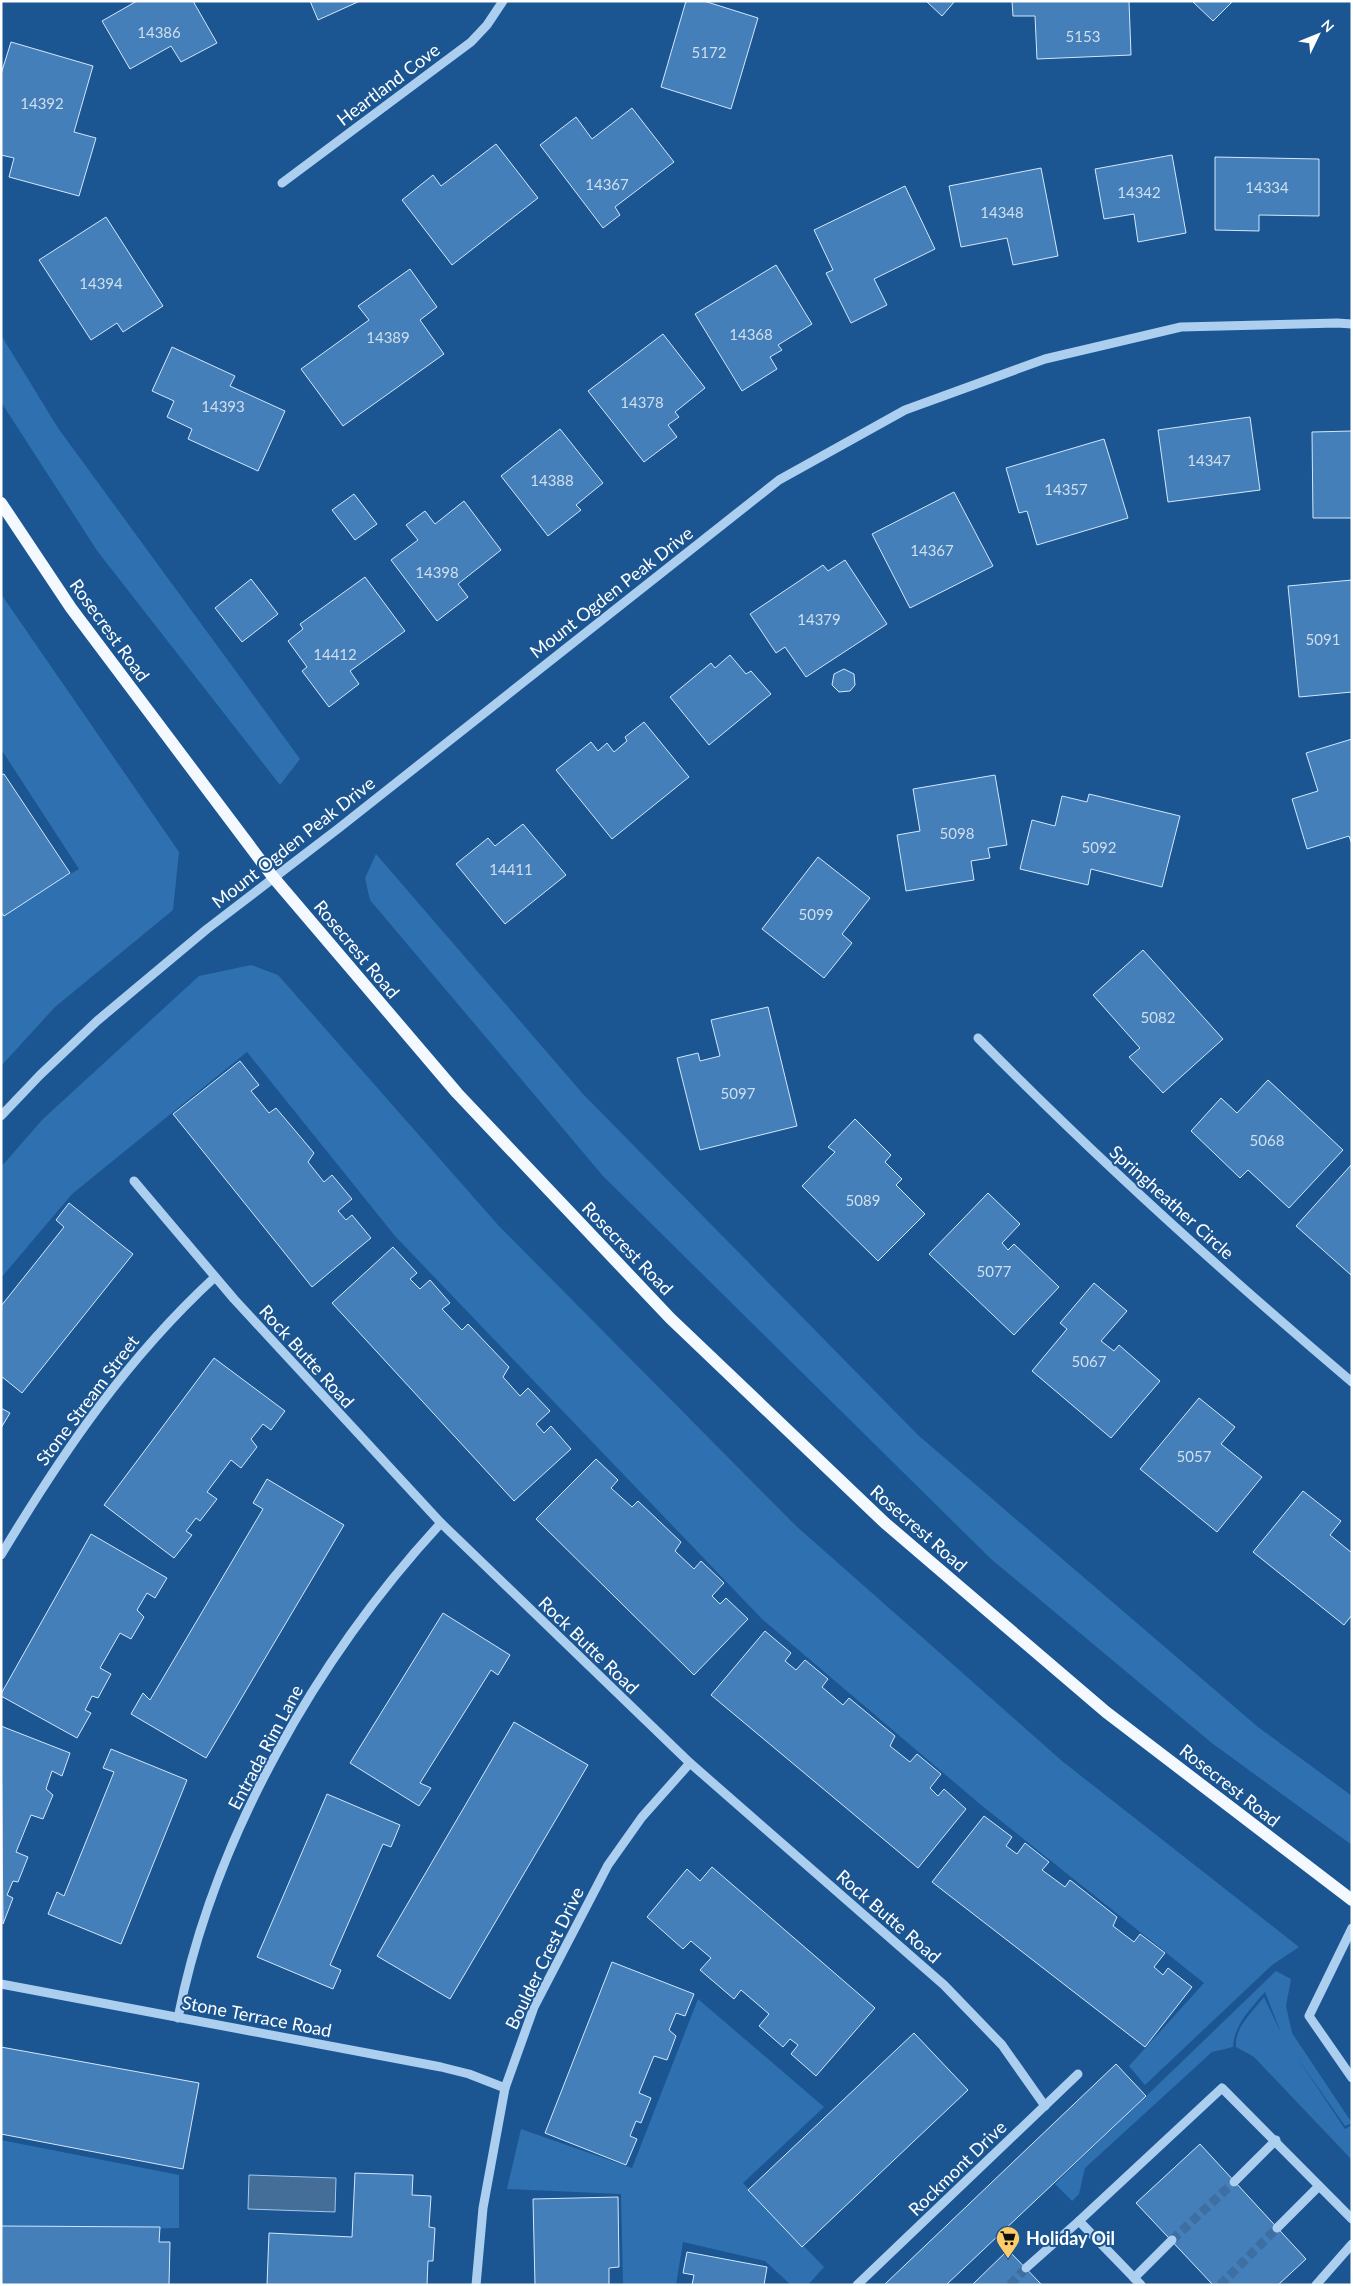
<svg xmlns="http://www.w3.org/2000/svg" width="1353" height="2286" font-family="Lato,sans-serif">
<style>
.green{fill:#2e70b0}
.water{fill:#446d98;stroke:#9fc9f1}
.building{fill:#447fb9;stroke:#d2e7fa}
.lines{fill:none;stroke-linecap:round;stroke-linejoin:round}
.minor-tunnel{stroke:#3d6fa2;stroke-width:9;stroke-dasharray:9 4.5;stroke-linecap:butt}
.minor{stroke:#acceef;stroke-width:9}
.major{stroke:#f4f9ff;stroke-width:12}
.labels{text-anchor:middle;dominant-baseline:central;stroke-width:4;stroke-linejoin:round;paint-order:stroke}
.number-label{font-size:15px;fill:#d0dfee}
.street-label{font-size:18px;fill:#fff;stroke:#1b5692}
.poi-label{font-size:18px;font-weight:bold;fill:#fff;stroke:#1b5692;text-anchor:start}
</style>
<rect width="100%" height="100%" fill="#1b5692"/>
<!-- green -->
<g class="green">
<polygon points="1,335 58,428 300,759 280,785 98,552 1,402"/>
<polygon points="1,594 179,852 173,910 55,1007 1,1066 1,914 79,869 1,749"/>
<polygon points="376,854 583,1094 918,1435 1258,1727 1352,1796 1352,1845 1213,1744 991,1559 603,1176 370,900 365,878"/>
<polygon points="251,965 278,975 498,1225 795,1525 1062,1761 1299,1947 1272,1965 1145,2085 1129,2066 1204,1983 981,1805 762,1619 395,1236 247,1052 72,1194 1,1278 1,1167 43,1119 199,976"/>
<path d="M1276,1971l15,8 -5,27 6,27 60,90 -7,3 -49,-70 49,73 7,-4v35l-98,-103 -18,-10c-2,-19 16,-35 28,-50l17,36 -16,-41c-14,16 -31,33 -32,55l-21,5 -127,116 -6,26 -7,7 -17,-17z"/>
<polygon points="698,1999 824,2107 743,2183 824,2267 808,2285 791,2285 765,2261 683,2242 676,2285 623,2285 621,2194 507,2189 521,2129 632,2168"/>
<polygon points="1,2140 179,2175 179,2228 1,2232"/>
</g>
<!-- water -->
<polygon class="water" points="249,2175 336,2178 335,2212 248,2209"/>
<!-- building -->
<g class="building">
<polygon points="137,1 193,1 217,43 181,62 171,46 130,69 102,21"/>
<polygon points="310,1 360,1 318,20"/>
<polygon points="686,1 704,1 758,18 731,109 661,87"/>
<polygon points="926,1 955,1 942,16"/>
<polygon points="1012,1 1129,1 1131,55 1037,59 1035,16 1013,16"/>
<polygon points="1192,1 1233,1 1213,21"/>
<polygon points="11,42 93,66 74,132 96,138 79,196 9,177 14,158 1,155 1,74"/>
<polygon points="632,108 674,162 615,207 620,215 603,228 540,145 576,117 592,139"/>
<polygon points="496,144 538,198 452,265 402,200 433,175 441,186"/>
<polygon points="1172,155 1186,233 1138,242 1134,214 1104,219 1095,169"/>
<polygon points="1215,157 1319,159 1319,216 1259,215 1259,231 1215,230"/>
<polygon points="1041,168 1058,256 1013,265 1007,238 961,247 949,186"/>
<polygon points="905,186 935,249 874,279 887,305 851,323 826,273 833,270 814,230"/>
<polygon points="106,217 163,306 123,332 117,323 91,340 39,260"/>
<polygon points="776,265 812,324 778,345 782,350 770,357 777,369 742,391 695,314"/>
<polygon points="410,269 437,307 420,320 444,354 343,426 301,369 369,320 358,306"/>
<polygon points="663,334 705,388 675,412 679,417 668,425 677,437 644,462 588,391"/>
<polygon points="172,347 235,376 230,386 285,411 258,471 188,439 192,429 167,417 174,401 152,391"/>
<polygon points="1250,417 1260,490 1168,502 1158,430"/>
<polygon points="560,429 603,483 576,505 581,510 548,536 501,476"/>
<polygon points="1352,431 1352,518 1313,518 1312,432"/>
<polygon points="1104,439 1128,518 1037,545 1027,511 1019,513 1006,468"/>
<polygon points="954,492 993,566 910,608 872,534"/>
<polygon points="354,494 377,524 355,540 332,510"/>
<polygon points="464,501 501,550 458,584 468,597 437,621 391,560 418,540 406,525 425,511 435,524"/>
<polygon points="845,560 887,624 806,677 785,647 776,653 750,614 823,565 828,571"/>
<polygon points="365,577 405,631 350,671 359,684 329,707 302,671 307,667 288,641 303,629 300,624"/>
<polygon points="251,579 278,614 242,642 215,608"/>
<polygon points="1352,580 1352,692 1299,697 1288,586"/>
<polygon points="730,655 746,674 751,671 771,694 709,745 670,697 711,663 715,668"/>
<polygon points="844,669 854,674 855,685 850,691 839,692 832,685 834,674"/>
<polygon points="644,722 689,777 612,839 556,770 591,742 598,751 607,743 614,752 627,741 625,737"/>
<polygon points="1352,739 1352,844 1349,836 1307,849 1292,799 1318,791 1306,753"/>
<polygon points="4,774 70,873 4,916 1,912 1,775"/>
<polygon points="995,775 1007,845 988,848 990,858 971,861 974,880 906,891 897,835 920,831 913,789"/>
<polygon points="1089,794 1180,816 1162,887 1091,869 1088,885 1020,869 1032,820 1055,826 1062,796 1087,802"/>
<polygon points="523,824 566,875 505,924 456,864 488,838 495,846"/>
<polygon points="818,857 870,898 842,934 852,943 824,978 762,929"/>
<polygon points="1143,950 1223,1039 1163,1093 1129,1057 1140,1048 1093,995"/>
<polygon points="768,1007 797,1126 700,1150 677,1058 698,1053 700,1061 720,1056 711,1020"/>
<polygon points="240,1061 259,1085 251,1091 269,1113 276,1108 314,1153 308,1162 324,1182 332,1175 352,1199 338,1211 346,1220 352,1215 371,1238 312,1287 173,1114"/>
<polygon points="1268,1080 1343,1150 1289,1208 1248,1170 1240,1178 1191,1131 1221,1098 1237,1113"/>
<polygon points="855,1119 891,1155 885,1162 902,1179 896,1185 925,1214 878,1261 802,1186 835,1152 828,1147"/>
<polygon points="1352,1164 1352,1273 1351,1275 1296,1226"/>
<polygon points="988,1193 1020,1224 1002,1243 1008,1250 1014,1244 1059,1287 1014,1335 929,1254"/>
<polygon points="69,1203 133,1254 22,1393 1,1376 1,1306 64,1227 56,1220"/>
<polygon points="393,1247 417,1273 410,1279 420,1289 430,1280 450,1303 442,1309 462,1330 468,1324 509,1367 503,1377 520,1396 528,1388 550,1411 536,1424 544,1433 551,1426 571,1449 514,1501 332,1303"/>
<polygon points="1094,1283 1127,1311 1101,1341 1114,1351 1119,1345 1160,1381 1111,1438 1032,1371 1067,1329 1060,1323"/>
<polygon points="214,1358 285,1411 271,1430 263,1424 251,1439 257,1447 241,1468 231,1460 207,1492 217,1499 200,1521 196,1518 186,1531 192,1535 174,1558 104,1505"/>
<polygon points="1199,1398 1235,1427 1221,1444 1262,1477 1217,1532 1140,1469"/>
<polygon points="1,1408 10,1413 1,1428"/>
<polygon points="596,1459 618,1480 611,1488 632,1507 638,1501 681,1542 675,1551 694,1569 701,1561 724,1583 712,1596 720,1604 726,1598 748,1619 694,1675 536,1519"/>
<polygon points="267,1479 344,1525 206,1758 131,1714 143,1693 150,1700 263,1509 253,1503"/>
<polygon points="1303,1491 1341,1521 1330,1535 1352,1553 1352,1615 1344,1625 1253,1552"/>
<polygon points="91,1534 167,1578 155,1598 147,1593 137,1610 144,1617 131,1639 120,1633 100,1668 111,1674 98,1698 92,1696 85,1710 91,1713 77,1738 1,1696 1,1694"/>
<polygon points="443,1613 510,1655 498,1675 491,1670 420,1783 431,1788 419,1806 350,1763"/>
<polygon points="765,1631 791,1653 785,1661 796,1670 805,1660 828,1679 822,1687 843,1705 849,1698 895,1736 890,1746 910,1762 917,1754 941,1774 930,1788 938,1796 944,1789 966,1809 918,1868 711,1695"/>
<polygon points="514,1722 588,1765 450,1999 377,1956"/>
<polygon points="1,1726 70,1753 62,1776 52,1771 46,1789 53,1795 43,1819 31,1815 16,1852 28,1857 18,1882 13,1881 7,1895 13,1898 3,1924"/>
<polygon points="111,1749 187,1780 121,1944 48,1914 57,1892 64,1896 114,1772 103,1768"/>
<polygon points="327,1794 400,1825 391,1847 383,1844 330,1965 341,1970 333,1989 257,1957"/>
<polygon points="984,1816 1012,1837 1006,1846 1017,1854 1025,1843 1049,1862 1042,1870 1065,1887 1070,1880 1117,1917 1113,1926 1134,1942 1140,1934 1165,1953 1154,1967 1163,1975 1168,1968 1192,1987 1145,2047 932,1882"/>
<polygon points="712,1867 875,2008 816,2076 791,2054 798,2045 790,2039 783,2047 759,2026 769,2014 741,1990 734,1999 700,1970 711,1958 691,1941 683,1949 647,1917 687,1869 700,1881"/>
<polygon points="612,1962 694,1994 685,2016 676,2013 669,2030 676,2036 667,2060 654,2056 639,2093 651,2098 641,2123 636,2121 630,2136 637,2139 626,2165 545,2133"/>
<polygon points="914,2033 968,2090 802,2247 748,2190"/>
<polygon points="1,2047 199,2083 183,2169 1,2134"/>
<polygon points="1116,2064 1146,2096 946,2285 884,2285"/>
<polygon points="1200,2144 1306,2259 1278,2285 1213,2285 1136,2203"/>
<polygon points="355,2173 413,2175 412,2195 431,2196 429,2227 435,2228 433,2261 428,2261 427,2285 267,2285 269,2233 352,2237"/>
<polygon points="618,2197 619,2267 609,2268 609,2285 535,2285 533,2199"/>
<polygon points="1,2226 160,2227 159,2242 170,2242 169,2285 1,2285"/>
<polygon points="1008,2250 1042,2285 972,2285"/>
<polygon points="687,2252 767,2267 764,2285 692,2285 694,2275 683,2273"/>
</g>
<g class="lines">
<!-- minor-tunnel -->
<g class="minor-tunnel">
<polyline points="1172,2240 1234,2182"/>
<polyline points="1010,2285 1026,2268"/>
<polyline points="1220,2285 1277,2228"/>
</g>
<!-- minor -->
<g class="minor">
<polyline points="282,183 471,42 487,25 503,1"/>
<path d="M978,1038c119,121 244,234 374,344"/>
<polyline points="1,1116 40,1075 97,1021 207,929 339,828 779,480 905,410 1045,359 1181,327 1337,323 1352,324"/>
<polyline points="134,1181 234,1299 441,1523 690,1763 944,1985 1002,2045 1045,2106"/>
<path d="M1,1555c62,-103 125,-196 214,-278"/>
<polyline points="1352,1928 1309,2016 1352,2078"/>
<polyline points="1,1984 441,2067 469,2074 505,2088"/>
<path d="M178,2018c35,-179 140,-362 263,-495"/>
<polyline points="1234,2182 1276,2140"/>
<polyline points="1277,2228 1319,2186"/>
<polyline points="1026,2268 1079,2221"/>
<polyline points="1134,2278 1172,2240"/>
<polyline points="476,2285 483,2208 505,2088 534,2007 608,1865 642,1817 690,1763"/>
<polyline points="857,2285 1078,2074"/>
<polyline points="1141,2285 1079,2221 1222,2088 1352,2219"/>
<polyline points="1316,2285 1352,2244"/>
</g>
<!-- major -->
<polyline class="major" points="1,503 71,608 273,877 457,1093 670,1318 885,1523 1106,1712 1352,1900"/>
</g>
<!-- icons -->
<defs>
<g id="supermarket-pin" transform="scale(1.25)"><path d="M0 17L-7.5 6A9.5 9.5 0 1 1 7.5 6Z" fill="#ffcc6a" stroke="#1b5692"/><path d="M-6-5.5h2.5l.6 2H6L4.5 2H-2.5L-4.4-4H-6ZM-1.5 3.2a1.3 1.3 0 1 0 .1 0ZM3 3.2a1.3 1.3 0 1 0 .1 0Z" fill="#111"/></g>
</defs>
<g fill-rule="evenodd">
<use href="#supermarket-pin" x="1008" y="2238"/>
</g>
<g class="labels">
<!-- number labels -->
<g class="number-label">
<text x="159" y="32">14386</text>
<text x="1083" y="36">5153</text>
<text x="709" y="52">5172</text>
<text x="42" y="103">14392</text>
<text x="607" y="184">14367</text>
<text x="1267" y="187">14334</text>
<text x="1139" y="192">14342</text>
<text x="1002" y="212">14348</text>
<text x="101" y="283">14394</text>
<text x="751" y="334">14368</text>
<text x="388" y="337">14389</text>
<text x="642" y="402">14378</text>
<text x="223" y="406">14393</text>
<text x="1209" y="460">14347</text>
<text x="552" y="480">14388</text>
<text x="1066" y="489">14357</text>
<text x="932" y="550">14367</text>
<text x="437" y="572">14398</text>
<text x="819" y="619">14379</text>
<text x="1323" y="639">5091</text>
<text x="335" y="654">14412</text>
<text x="957" y="833">5098</text>
<text x="1099" y="847">5092</text>
<text x="511" y="869">14411</text>
<text x="816" y="914">5099</text>
<text x="1158" y="1017">5082</text>
<text x="738" y="1093">5097</text>
<text x="1267" y="1140">5068</text>
<text x="863" y="1200">5089</text>
<text x="994" y="1271">5077</text>
<text x="1089" y="1361">5067</text>
<text x="1194" y="1456">5057</text>
</g>
<!-- street labels -->
<g class="street-label">
<text transform="translate(388 84) rotate(-37)">Heartland Cove</text>
<text transform="translate(611 592) rotate(-38)">Mount Ogden Peak Drive</text>
<text transform="translate(110 630) rotate(54)">Rosecrest Road</text>
<text transform="translate(293 842) rotate(-38)">Mount Ogden Peak Drive</text>
<text transform="translate(357 949) rotate(50)">Rosecrest Road</text>
<text transform="translate(1172 1202) rotate(42)">Springheather Circle</text>
<text transform="translate(628 1248) rotate(46)">Rosecrest Road</text>
<text transform="translate(307 1356) rotate(48)">Rock Butte Road</text>
<text transform="translate(87 1400) rotate(-53)">Stone Stream Street</text>
<text transform="translate(919 1528) rotate(41)">Rosecrest Road</text>
<text transform="translate(589 1645) rotate(44)">Rock Butte Road</text>
<text transform="translate(265 1747) rotate(-62)">Entrada Rim Lane</text>
<text transform="translate(1230 1785) rotate(38)">Rosecrest Road</text>
<text transform="translate(889 1916) rotate(41)">Rock Butte Road</text>
<text transform="translate(544 1958) rotate(-64)">Boulder Crest Drive</text>
<text transform="translate(257 2016) rotate(11)">Stone Terrace Road</text>
<text transform="translate(957 2168) rotate(-44)">Rockmont Drive</text>
</g>
<!-- poi labels -->
<g class="poi-label">
<text x="1026" y="2238">Holiday Oil</text>
</g>
</g>
<!-- border -->
<rect width="1353" height="2286" fill="none" stroke="#ffffff" stroke-width="5"/>
<!-- north arrow -->
<g transform="translate(1318 35) rotate(47)" stroke="#1b5692" stroke-width="4" paint-order="stroke">
<path d="M0-4L9 19L0 12L-9 19Z" fill="#ffffff"/>
<text y="-8" font-size="14" font-weight="bold" text-anchor="middle" fill="#ffffff">N</text>
</g>
</svg>
